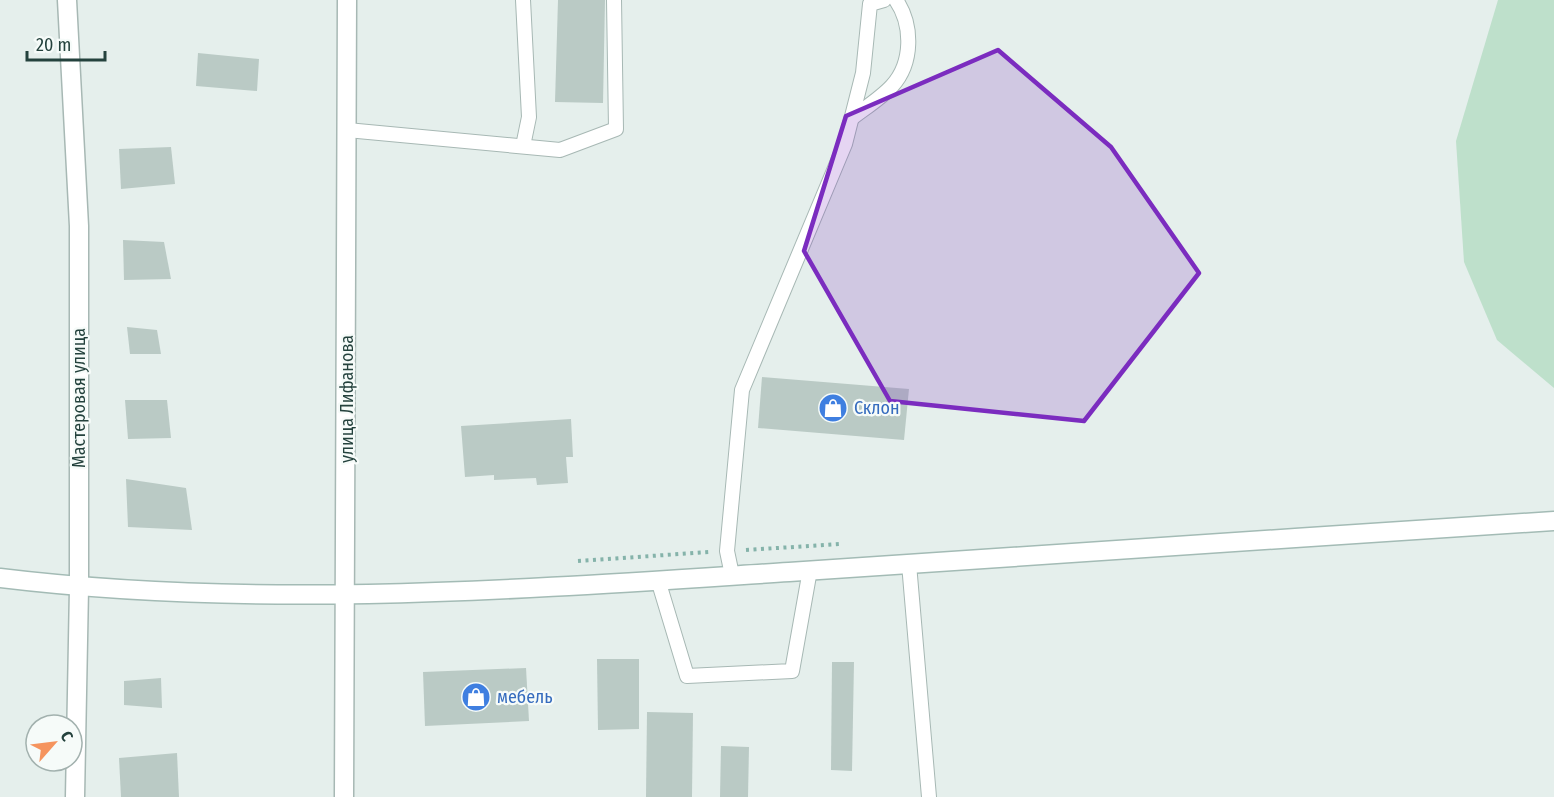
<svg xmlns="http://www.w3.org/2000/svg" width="1554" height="797" font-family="'Fira Sans Condensed',sans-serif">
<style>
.green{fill:#bee0cb}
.building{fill:#bacac5}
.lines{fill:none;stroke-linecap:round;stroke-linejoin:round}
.service-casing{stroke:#a7b8b4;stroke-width:16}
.minor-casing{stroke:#a7b8b4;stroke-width:21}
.secondary-casing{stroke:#a3bbb5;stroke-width:21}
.path{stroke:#85b3aa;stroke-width:4;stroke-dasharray:3 4.5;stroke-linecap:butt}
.service{stroke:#fff;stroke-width:14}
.minor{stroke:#fff;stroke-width:18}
.secondary{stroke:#fff;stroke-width:18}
.marked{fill:#7b2cbf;fill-opacity:0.2;stroke:#7b2cbf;stroke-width:4.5;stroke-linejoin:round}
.labels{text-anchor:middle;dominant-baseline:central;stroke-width:4.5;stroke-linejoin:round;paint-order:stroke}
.street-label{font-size:18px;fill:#24423d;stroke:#f6fbf9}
.shop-label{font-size:18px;fill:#366cbe;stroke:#f6fbf9;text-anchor:start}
</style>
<rect width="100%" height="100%" fill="#e5efec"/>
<!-- green -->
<polygon class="green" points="1498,0 1554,0 1554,388 1497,340 1464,262 1456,141"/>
<!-- building -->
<g class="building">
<polygon points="558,0 605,0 603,103 555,102"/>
<polygon points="198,53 259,59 257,91 196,86"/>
<polygon points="171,147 175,184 121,189 119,149"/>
<polygon points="123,240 164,242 171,279 124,280"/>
<polygon points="127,327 157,330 161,354 130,354"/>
<polygon points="762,377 909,389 904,440 758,428"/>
<polygon points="125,400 167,400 171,438 128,439"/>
<polygon points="571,419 573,457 566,457 568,483 537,485 536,478 494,480 494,475 465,477 461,426"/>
<polygon points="126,479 186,488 192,530 128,527"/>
<polygon points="597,659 639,659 639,729 598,730"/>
<polygon points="832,662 854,662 852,771 831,770"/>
<polygon points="526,668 529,721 425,726 423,672"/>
<polygon points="161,678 162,708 124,705 124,681"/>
<polygon points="647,712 693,713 692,797 646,797"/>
<polygon points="721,746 749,747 748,797 720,797"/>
<polygon points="177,753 179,797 121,797 119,758"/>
</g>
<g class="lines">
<!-- service casing -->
<g class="service-casing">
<g id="service">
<path d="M852,118c13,-10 29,-20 40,-32 21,-23 21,-61 4,-86"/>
<polyline points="347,130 560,150 616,129 614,0"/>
<polyline points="523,146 529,117 523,0"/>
<polyline points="909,564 929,797"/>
<polyline points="732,575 727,551 742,390 845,144 863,73 870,4 884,0"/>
<polyline points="658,580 687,676 792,671 810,570"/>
</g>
</g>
<!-- minor casing -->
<g class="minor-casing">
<g id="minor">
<polyline points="67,0 79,226 79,588 75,797"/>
<polyline points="344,797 347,0"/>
</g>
</g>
<!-- secondary casing -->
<g class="secondary-casing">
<path id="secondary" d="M0,578c262,32 527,11 789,-6 255,-18 510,-34 765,-51"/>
</g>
<!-- path -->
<g class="path">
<polyline points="746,550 840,544"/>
<polyline points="578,561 709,552"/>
</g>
<!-- service -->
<use href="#service" class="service"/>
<!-- minor -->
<use href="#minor" class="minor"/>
<!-- secondary -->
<use href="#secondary" class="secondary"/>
</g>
<!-- marked area -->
<path class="marked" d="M998,50l113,97 88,126 -115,148 -194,-20 -86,-150 42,-135z"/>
<!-- icons -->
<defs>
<g id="shop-disc" transform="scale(1.5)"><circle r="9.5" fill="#3f7fe0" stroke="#f6fbf9"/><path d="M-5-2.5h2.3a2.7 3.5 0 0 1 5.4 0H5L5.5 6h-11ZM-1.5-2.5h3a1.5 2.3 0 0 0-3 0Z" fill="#fff"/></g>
</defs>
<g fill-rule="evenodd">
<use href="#shop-disc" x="833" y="408"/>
<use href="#shop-disc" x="476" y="697"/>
</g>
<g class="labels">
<!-- street labels -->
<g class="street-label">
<text transform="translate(79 398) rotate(-90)">Мастеровая улица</text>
<text transform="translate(347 399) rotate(-90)">улица Лифанова</text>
</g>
<!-- shop labels -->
<g class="shop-label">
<text x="854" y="408">Склон</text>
<text x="497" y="697">мебель</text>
</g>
</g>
<!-- north arrow -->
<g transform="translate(54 743) rotate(62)"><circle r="28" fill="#f6fbf9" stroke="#a2b1ae" stroke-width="1.5"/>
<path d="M0-4.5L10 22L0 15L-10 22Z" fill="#f5945e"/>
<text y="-9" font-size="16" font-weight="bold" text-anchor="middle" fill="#24423d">С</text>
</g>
<!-- scale -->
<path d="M27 51v9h78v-9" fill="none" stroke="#24423d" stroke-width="3"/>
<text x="36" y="51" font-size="18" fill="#24423d" stroke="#f6fbf9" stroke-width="4.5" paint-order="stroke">20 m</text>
</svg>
